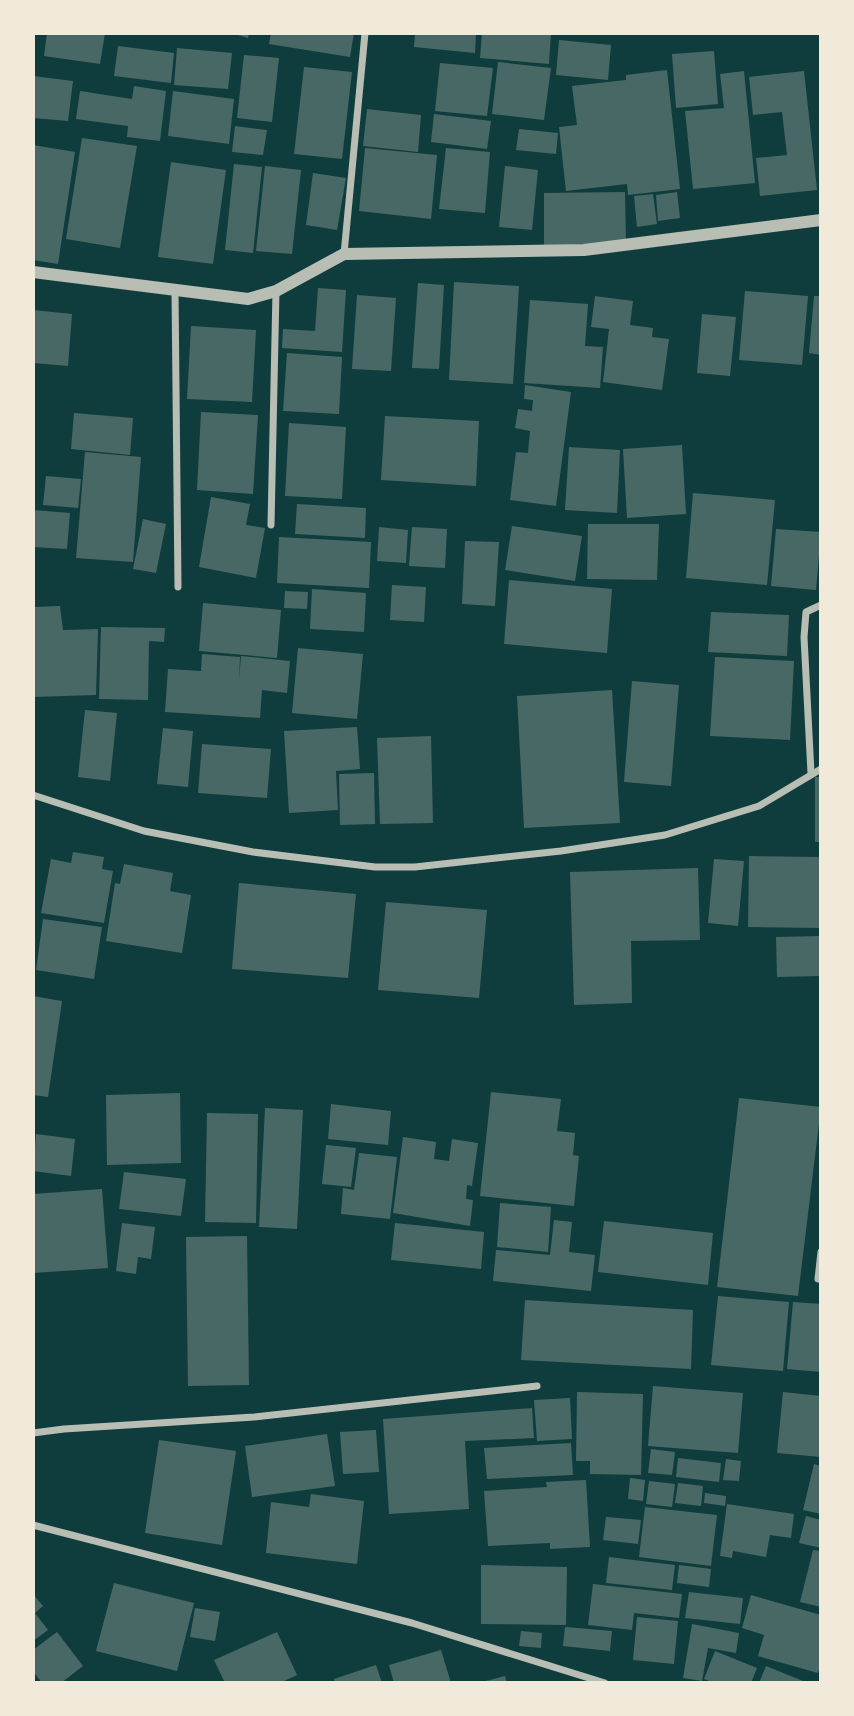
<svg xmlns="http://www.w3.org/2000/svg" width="854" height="1716" font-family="'Noto Serif',serif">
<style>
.building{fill:#486865}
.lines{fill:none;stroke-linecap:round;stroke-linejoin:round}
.minor{stroke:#b8beb3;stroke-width:7}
.tertiary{stroke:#b8beb3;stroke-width:12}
</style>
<rect width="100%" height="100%" fill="#0f3d3e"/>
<!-- building -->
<g class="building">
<polygon points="47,33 105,33 100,64 44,56"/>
<polygon points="231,33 249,33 248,38"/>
<polygon points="271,33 354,33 350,57 269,44"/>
<polygon points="415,33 476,33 475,53 414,47"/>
<polygon points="482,33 551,33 549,64 480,58"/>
<polygon points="559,40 611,45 608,80 556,75"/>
<polygon points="118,46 174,53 171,83 114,76"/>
<polygon points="177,48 232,53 228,89 174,85"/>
<polygon points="714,51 718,104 676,108 672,54"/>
<polygon points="244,55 279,58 272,122 237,118"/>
<polygon points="498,62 551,68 544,120 492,114"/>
<polygon points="440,63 493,68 487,116 435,111"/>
<polygon points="304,67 352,72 342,159 294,154"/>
<polygon points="667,70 680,189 628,195 627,184 566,191 559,127 577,125 572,86 626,80 626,75"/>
<polygon points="744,71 755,183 693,189 685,111 724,108 720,74"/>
<polygon points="804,71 817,190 760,196 756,158 787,155 782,112 753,115 749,77"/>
<polygon points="33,76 73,81 68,121 33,118"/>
<polygon points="134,86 166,91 160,141 127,137 128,126 76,119 80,91 132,99"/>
<polygon points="173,91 234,99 229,144 168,136"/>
<polygon points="367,109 421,115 418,152 363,146"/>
<polygon points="434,114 491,121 487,149 431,142"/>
<polygon points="235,126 267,130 263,155 232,152"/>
<polygon points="519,129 558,133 556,154 516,150"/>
<polygon points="82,138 137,146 120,248 66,239"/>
<polygon points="33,145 75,152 58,264 33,260"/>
<polygon points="365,148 437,155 431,219 359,211"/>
<polygon points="446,148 490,152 485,213 439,209"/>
<polygon points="171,162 226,170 213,264 158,257"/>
<polygon points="234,164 262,167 253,253 225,250"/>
<polygon points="265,166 301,170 292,254 256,251"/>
<polygon points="505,166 538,170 532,230 499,227"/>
<polygon points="313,173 346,178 337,230 306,225"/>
<polygon points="625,192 626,244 544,245 544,193"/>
<polygon points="677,192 680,218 658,221 656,195"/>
<polygon points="653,194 657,224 637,227 634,196"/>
<polygon points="454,282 519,286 513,384 449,380"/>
<polygon points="418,283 444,285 439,369 412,368"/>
<polygon points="318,288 346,290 342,352 282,348 283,329 315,331"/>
<polygon points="745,291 808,296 802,365 739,360"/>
<polygon points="357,295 396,298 391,371 352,369"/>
<polygon points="595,296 633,301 630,325 653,328 652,337 669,339 662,390 603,382 609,329 591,327"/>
<polygon points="814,296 821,296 821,355 809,353"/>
<polygon points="530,300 588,304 585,346 603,347 600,388 524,383"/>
<polygon points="33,310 72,314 68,366 33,363"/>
<polygon points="702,314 736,317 730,376 697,373"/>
<polygon points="191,326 256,330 252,402 187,399"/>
<polygon points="287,353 342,357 339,414 283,411"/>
<polygon points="525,385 571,392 556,506 510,500 516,452 528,453 530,431 515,428 518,409 532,411 533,400 524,399"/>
<polygon points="201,412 258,415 253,494 197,490"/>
<polygon points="74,413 133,418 130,455 71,449"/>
<polygon points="385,416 479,421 476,486 381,480"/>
<polygon points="289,423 346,427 342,499 285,496"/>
<polygon points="682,445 686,514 627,518 623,449"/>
<polygon points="569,447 620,450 617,513 565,510"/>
<polygon points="85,452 141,457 133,562 76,558"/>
<polygon points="46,476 81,479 78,508 43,505"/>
<polygon points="693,493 775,500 767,585 686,578"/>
<polygon points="211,497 250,504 246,525 265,528 256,578 199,567"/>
<polygon points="297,504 366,508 365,538 295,534"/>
<polygon points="33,510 70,513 67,549 33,547"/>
<polygon points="143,519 166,524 156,573 133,569"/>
<polygon points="588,524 659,524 657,580 587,579"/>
<polygon points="512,526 582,536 575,581 505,570"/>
<polygon points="379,527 408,530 406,563 377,561"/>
<polygon points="412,527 447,529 445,568 409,566"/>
<polygon points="776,529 821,532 816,590 771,586"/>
<polygon points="279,537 371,542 369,588 277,583"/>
<polygon points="465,541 499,542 495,606 462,604"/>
<polygon points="509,580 612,589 607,653 504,644"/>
<polygon points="392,585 426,587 424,622 390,620"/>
<polygon points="312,589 366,593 364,632 310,629"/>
<polygon points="285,591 308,592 307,609 284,608"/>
<polygon points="203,603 281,610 277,658 199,651"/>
<polygon points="60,606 63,630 98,629 96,695 33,697 33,607"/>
<polygon points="711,612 789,615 787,656 708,652"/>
<polygon points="101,627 165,628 164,642 149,641 148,700 99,699"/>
<polygon points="298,648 363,654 357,719 292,713"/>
<polygon points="202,654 240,657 239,680 241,656 290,661 287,693 262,690 260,718 165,712 168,669 201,671"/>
<polygon points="715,657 794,661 790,740 710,736"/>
<polygon points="632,681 679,685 671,786 624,782"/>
<polygon points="612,690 620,823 524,828 517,696"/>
<polygon points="85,710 117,713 110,781 78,777"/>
<polygon points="357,727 360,769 336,771 338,810 289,813 284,731"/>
<polygon points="163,728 193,731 188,787 157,784"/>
<polygon points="431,736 433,823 380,824 377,738"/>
<polygon points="202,744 271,749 267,798 198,793"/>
<polygon points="374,773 375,824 340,825 339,774"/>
<rect x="815" y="777" width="6" height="65"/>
<polygon points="73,852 104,857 102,869 113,871 104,923 41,913 51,859 71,863"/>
<polygon points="749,856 821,857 821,928 748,927"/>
<polygon points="714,859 744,861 738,926 708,923"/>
<polygon points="124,864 173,873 170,891 191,895 182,953 106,941 115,883 120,884"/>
<polygon points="698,868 700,940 631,941 632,1003 574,1005 570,872"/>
<polygon points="239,883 356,894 348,978 232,969"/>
<polygon points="386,902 487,910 479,998 378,990"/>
<polygon points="43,919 102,927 94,979 36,970"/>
<polygon points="821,936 821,976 777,977 776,937"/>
<polygon points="33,996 62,1001 48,1097 33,1095"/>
<polygon points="491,1092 561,1099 557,1131 575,1133 573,1155 579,1156 574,1206 480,1196"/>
<polygon points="180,1093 181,1163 107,1165 106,1095"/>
<polygon points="739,1098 821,1107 798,1296 717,1287"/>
<polygon points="331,1104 391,1111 388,1145 328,1139"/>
<polygon points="265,1108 303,1110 297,1229 259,1227"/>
<polygon points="207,1113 258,1114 256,1223 205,1222"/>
<polygon points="36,1134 75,1139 71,1176 33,1171"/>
<polygon points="403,1137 436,1142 434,1159 449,1161 452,1139 478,1143 472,1186 467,1185 466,1199 473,1200 470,1226 393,1213"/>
<polygon points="326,1145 356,1148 351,1187 322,1184"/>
<polygon points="359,1153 397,1157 390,1219 341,1214 343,1188 354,1190"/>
<polygon points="124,1172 186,1179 181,1216 119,1209"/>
<polygon points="102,1189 108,1268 33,1273 33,1194"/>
<polygon points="500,1203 551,1207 548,1252 497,1247"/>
<polygon points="554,1220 572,1222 569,1252 595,1255 591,1291 493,1281 496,1250 550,1255"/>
<polygon points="604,1221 713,1233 708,1285 598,1272"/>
<polygon points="122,1223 155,1227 151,1259 138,1257 136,1274 116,1271"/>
<polygon points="395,1223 484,1232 481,1269 391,1260"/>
<polygon points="247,1236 249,1385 188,1386 186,1237"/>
<polygon points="718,1296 789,1302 783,1371 711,1365"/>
<polygon points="525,1300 693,1310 691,1369 521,1360"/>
<polygon points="793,1302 821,1304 821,1372 787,1369"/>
<polygon points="653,1386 743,1393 738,1453 648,1446"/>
<polygon points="577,1392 643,1394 641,1475 590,1474 590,1461 576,1461"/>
<polygon points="783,1392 821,1396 821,1457 777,1453"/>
<polygon points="570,1398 572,1439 537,1441 534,1400"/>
<polygon points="532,1408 534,1438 465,1441 469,1509 389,1514 383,1419"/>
<polygon points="376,1430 379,1472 343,1474 340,1432"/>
<polygon points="327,1434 335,1486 252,1497 245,1446"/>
<polygon points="159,1440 236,1451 222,1545 145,1533"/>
<polygon points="571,1443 573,1475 487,1479 484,1448"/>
<polygon points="651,1449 675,1452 672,1475 648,1473"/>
<polygon points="678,1458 721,1463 719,1482 676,1477"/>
<polygon points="726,1459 741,1461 739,1481 723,1480"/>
<polygon points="814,1464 821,1466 821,1514 803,1510"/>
<polygon points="630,1478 645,1480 643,1501 628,1499"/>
<polygon points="586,1480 590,1547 550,1549 550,1543 488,1546 484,1491 547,1487 546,1482"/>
<polygon points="649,1481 675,1484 672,1507 646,1504"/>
<polygon points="678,1483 703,1486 701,1506 675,1503"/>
<polygon points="705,1493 726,1496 725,1506 704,1503"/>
<polygon points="311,1494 364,1501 357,1564 266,1553 271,1502 309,1507"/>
<polygon points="727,1504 794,1514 791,1538 770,1535 766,1557 733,1551 732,1558 720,1556"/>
<polygon points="645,1507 717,1515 711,1566 639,1557"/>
<polygon points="806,1516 821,1520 821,1548 799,1543"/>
<polygon points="606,1517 641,1520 638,1544 603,1540"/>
<polygon points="813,1550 821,1551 821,1607 800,1602"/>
<polygon points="609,1557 675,1565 672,1590 606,1583"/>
<polygon points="481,1565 567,1567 566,1625 481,1624"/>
<polygon points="679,1565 711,1569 709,1587 677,1583"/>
<polygon points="114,1583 194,1603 177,1671 96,1651"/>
<polygon points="593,1584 682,1594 679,1618 634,1613 632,1630 588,1625"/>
<polygon points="689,1592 743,1598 740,1624 685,1618"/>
<polygon points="33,1594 43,1606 35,1613 48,1630 33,1641"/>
<polygon points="751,1595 821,1615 821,1663 818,1673 758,1656 764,1635 742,1628"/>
<polygon points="195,1608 220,1612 215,1641 190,1637"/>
<polygon points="637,1617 678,1621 674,1664 633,1660"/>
<polygon points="692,1624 739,1633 736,1653 708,1648 702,1681 683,1678"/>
<polygon points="565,1627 612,1631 610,1651 563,1646"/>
<polygon points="521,1631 542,1633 541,1648 519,1646"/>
<polygon points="57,1632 83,1666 61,1683 42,1683 33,1671 33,1650"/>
<polygon points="277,1632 297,1675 280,1683 225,1683 214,1660"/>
<polygon points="441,1650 451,1683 394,1683 389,1665"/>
<polygon points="715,1651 757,1668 751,1683 715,1683 704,1679"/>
<polygon points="376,1665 382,1683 335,1683 334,1679"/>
<polygon points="766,1666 808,1683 759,1683"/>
<polygon points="505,1676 507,1683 483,1683 482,1682"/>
</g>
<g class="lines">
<!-- minor -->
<g class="minor">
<polyline points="344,254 365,33"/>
<polyline points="175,291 178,587"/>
<polyline points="271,525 276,291"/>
<polyline points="811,773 804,637 806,612 821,605"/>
<polyline points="33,795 144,831 253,852 375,867 415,867 561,851 665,835 759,806 821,769"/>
<polyline points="818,1279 821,1252"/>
<polyline points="33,1433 64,1429 254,1417 537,1386"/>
<polyline points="33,1525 412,1623 605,1683"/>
</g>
<!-- tertiary -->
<polyline class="tertiary" points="33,272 248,299 276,291 344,254 584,250 821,220"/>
</g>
<!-- border -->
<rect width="854" height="1716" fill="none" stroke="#f1e9da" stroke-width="70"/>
</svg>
